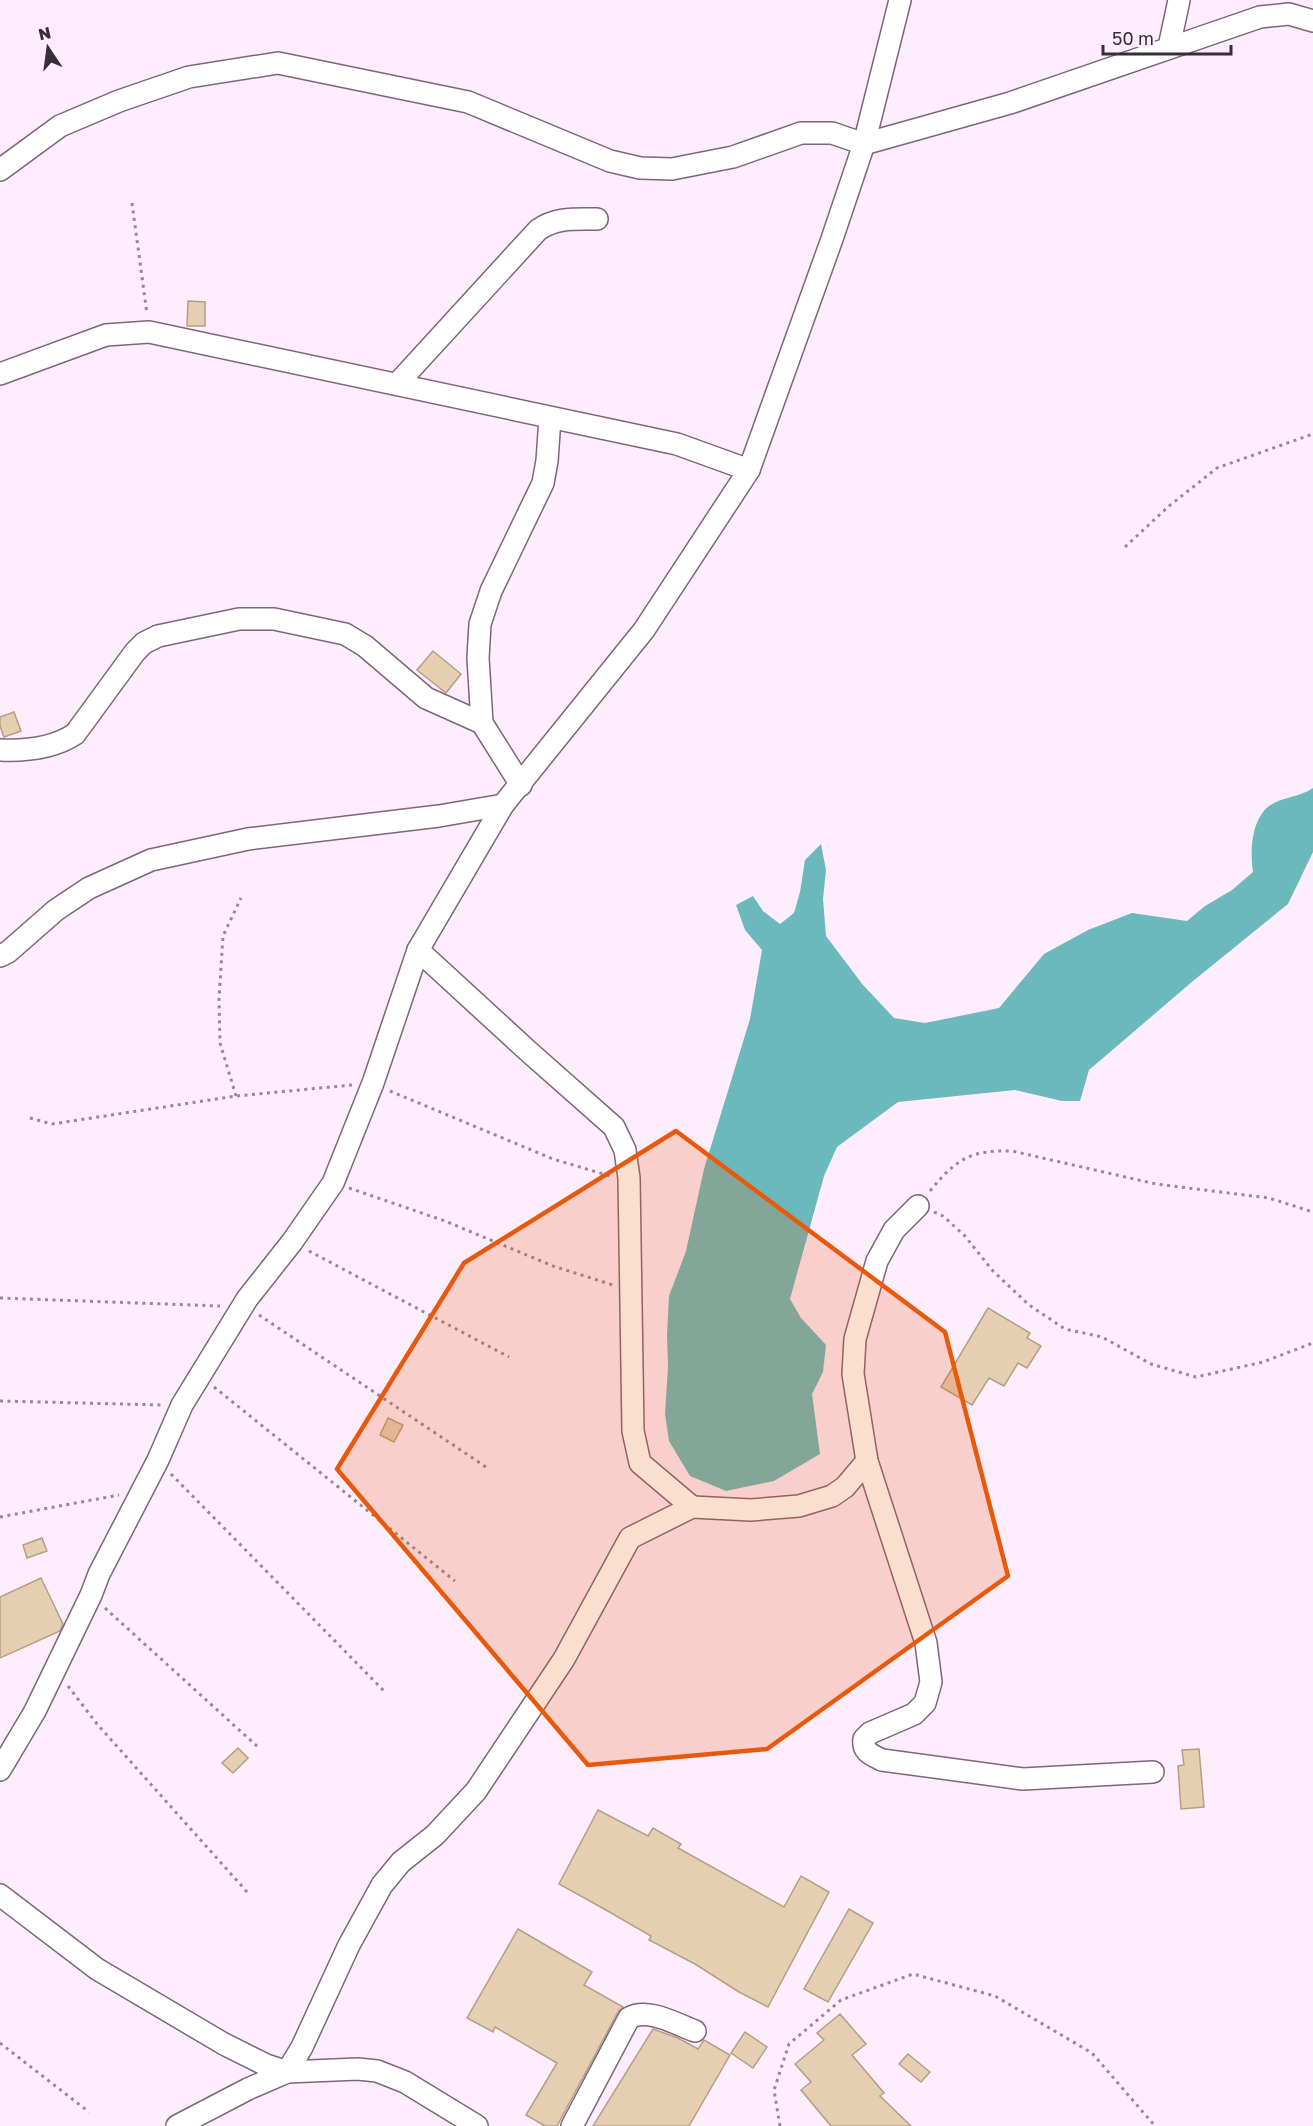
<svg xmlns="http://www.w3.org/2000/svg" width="1313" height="2126" font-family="'Golos Text',sans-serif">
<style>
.water{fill:#6bb9bd}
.building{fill:#e6ceb2;stroke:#b59e83;stroke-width:1.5}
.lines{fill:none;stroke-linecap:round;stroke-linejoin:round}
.minor-casing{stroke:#7e657d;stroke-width:24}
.path{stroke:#968996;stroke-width:3;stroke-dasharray:3 4.5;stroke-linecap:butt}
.minor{stroke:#fff;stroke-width:21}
.marked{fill:#e8590c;fill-opacity:0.2;stroke:#e8590c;stroke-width:4.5;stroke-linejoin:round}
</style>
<rect width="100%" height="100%" fill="#feedfd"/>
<!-- water -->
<path class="water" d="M1313,788v64l-25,52 -95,77 -104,89 -9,31h-18l-47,-11 -117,12 -61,45 -13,29 -34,123 11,19 25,27 -3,27 -11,22 8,60 -46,27 -48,10 -36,-15 -21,-35 -4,-27 3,-47 -1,-32 2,-39 17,-45 18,-82 46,-150 12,-69 -17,-20 -9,-25 17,-9 10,15 17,13 14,-11 6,-21 5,-32 16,-16 5,26 -3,29 3,37 37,49 31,33 31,5 74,-15 45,-54 44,-24 44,-17 55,8 18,-15 27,-16 21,-18c-3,-20 -2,-52 16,-66 13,-9 31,-9 44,-18z"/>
<!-- building -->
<g class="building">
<polygon points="188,301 205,302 205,326 187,326"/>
<polygon points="433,651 461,674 446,693 417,670"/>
<polygon points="14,712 21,731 4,737 0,726 0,717"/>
<polygon points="988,1308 1030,1333 1027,1338 1041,1346 1027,1368 1018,1363 1004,1386 989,1378 972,1405 941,1387"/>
<polygon points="388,1418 403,1425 394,1442 380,1435"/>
<polygon points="42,1538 47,1551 27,1558 23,1545"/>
<polygon points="41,1578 63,1624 60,1631 0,1658 0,1597"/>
<polygon points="238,1748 248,1758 233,1773 222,1763"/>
<polygon points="1199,1749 1204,1807 1181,1809 1178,1766 1184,1765 1182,1750"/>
<polygon points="598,1810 648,1836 653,1828 681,1844 678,1848 784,1907 801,1876 829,1892 768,2007 739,1992 695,1964 649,1940 651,1936 606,1910 559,1884"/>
<polygon points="849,1909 873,1923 828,2002 804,1989"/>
<polygon points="518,1929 592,1972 584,1985 623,2007 618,2012 557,2126 545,2126 526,2115 557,2063 495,2027 493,2032 467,2018"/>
<polygon points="840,2014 866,2044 852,2055 884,2093 880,2096 911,2126 831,2126 801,2090 811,2082 795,2064 824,2040 817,2033"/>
<polygon points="653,2029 678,2038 698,2049 704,2040 730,2055 689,2126 593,2126"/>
<polygon points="745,2032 767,2047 753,2068 731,2053"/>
<polygon points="908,2054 930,2072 921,2082 899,2064"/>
</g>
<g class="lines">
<!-- minor casing -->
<g class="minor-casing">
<g id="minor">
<polyline points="1169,47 1179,0"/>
<polyline points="0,170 60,126 119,101 189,77 278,63 468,102 610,161 640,168 672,169 733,157 801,133 832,133 864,144 1010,103 1260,17 1289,14 1313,21"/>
<polyline points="0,374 106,335 149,332 677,444 749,470"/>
<path d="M397,384l141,-154c18,-13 38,-11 59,-11"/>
<path d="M0,750c25,1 54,-2 75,-16l60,-82 9,-9 14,-7 81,-17h35l71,15 20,12 61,52 56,25"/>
<polyline points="521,785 482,723 478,658 480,624 491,591 543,483 547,461 550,418"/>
<polyline points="418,950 528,1051 614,1127 625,1150 629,1178 633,1431 640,1463 692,1507"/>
<polyline points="0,956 8,952 56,910 89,888 151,860 248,839 439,816 503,805"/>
<path d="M918,1206l-24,24 -17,31 -22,78 -2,35 14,87 59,182 5,39 -6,21 -11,11 -44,19 -6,6c-2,13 8,16 18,21l141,19 130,-7"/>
<polyline points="0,1770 35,1711 91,1595 99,1574 158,1460 182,1405 247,1299 292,1242 333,1183 373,1083 418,950 503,805 644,630 749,470 832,239 864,144 900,0"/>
<polyline points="0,1895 97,1969 224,2044 266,2065 287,2072 358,2069 377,2071 405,2082 477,2126"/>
<polyline points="177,2126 248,2089 287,2072 302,2047 349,1945 382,1885 401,1862 435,1835 476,1791 564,1659 630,1538 692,1507 751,1510 799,1506 832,1496 845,1487 867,1461"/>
<path d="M572,2126l57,-108c18,-11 47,6 66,13"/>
</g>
</g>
<!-- path -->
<g class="path">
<polyline points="132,203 147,314"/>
<polyline points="1125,547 1169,506 1217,468 1313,434"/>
<polyline points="390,1091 553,1159 610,1176"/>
<polyline points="236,1096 220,1043 219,999 223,936 241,898"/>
<polyline points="30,1118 52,1124 236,1096 352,1085"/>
<polyline points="349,1188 445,1221 553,1266 613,1285"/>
<path d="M930,1191c26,-32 40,-41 82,-40l144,33 113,14 44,14"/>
<polyline points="934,1212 943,1216 964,1235 993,1271 1029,1305 1065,1329 1102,1337 1151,1364 1196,1377 1263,1362 1313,1343"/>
<polyline points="309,1251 509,1357"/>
<polyline points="0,1298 220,1306"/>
<polyline points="259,1315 486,1467"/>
<polyline points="214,1387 455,1581"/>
<polyline points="0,1401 163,1405"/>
<polyline points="171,1474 386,1693"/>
<polyline points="0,1517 119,1495"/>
<polyline points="105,1608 259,1748"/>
<polyline points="68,1686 97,1724 248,1893"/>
<polyline points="0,2043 89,2112"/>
<polyline points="780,2126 774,2090 789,2044 841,2000 913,1974 995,1996 1092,2053 1155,2126"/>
</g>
<!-- minor -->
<use href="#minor" class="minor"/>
</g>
<!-- marked area -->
<path class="marked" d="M676,1131l269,201 63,244 -241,173 -179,16 -251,-296 127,-206z"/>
<!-- north arrow -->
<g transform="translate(48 48) rotate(347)" stroke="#feedfd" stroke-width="4.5" paint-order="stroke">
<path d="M0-4.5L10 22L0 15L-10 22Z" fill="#382e38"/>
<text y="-9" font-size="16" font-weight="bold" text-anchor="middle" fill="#382e38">N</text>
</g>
<!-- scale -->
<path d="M1103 45v9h128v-9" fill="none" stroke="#382e38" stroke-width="3"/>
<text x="1112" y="45" font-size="18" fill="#382e38" stroke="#feedfd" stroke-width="4.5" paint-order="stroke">50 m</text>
</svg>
